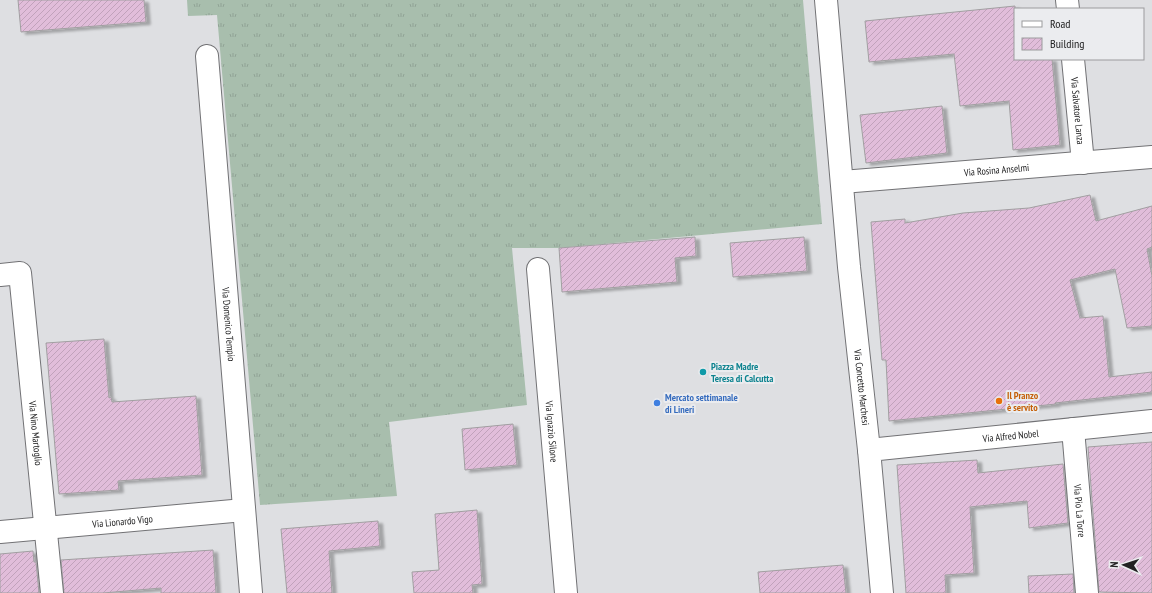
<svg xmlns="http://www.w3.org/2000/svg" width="1152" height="593" font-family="'PT Sans Narrow',sans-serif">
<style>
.grass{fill:url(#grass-tufts)}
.building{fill:url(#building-hatch);stroke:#a19fa1;filter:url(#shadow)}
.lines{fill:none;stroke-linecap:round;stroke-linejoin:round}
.minor-casing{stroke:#727275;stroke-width:24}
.major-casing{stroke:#727275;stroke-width:24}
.minor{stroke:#fff;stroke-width:22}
.major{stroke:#fff;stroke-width:22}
.culture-dot{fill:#0f9aa8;stroke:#ebecef;stroke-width:1.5}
.food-dot{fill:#e8710a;stroke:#ebecef;stroke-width:1.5}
.shop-dot{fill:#3f7fe0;stroke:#ebecef;stroke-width:1.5}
.labels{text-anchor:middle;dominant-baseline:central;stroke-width:4;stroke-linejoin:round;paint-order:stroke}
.street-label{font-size:10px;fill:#222223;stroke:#ebecef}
.culture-label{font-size:10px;font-weight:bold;fill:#0d838f;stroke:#ebecef;text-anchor:start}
.food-label{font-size:10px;font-weight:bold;fill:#c56008;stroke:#ebecef;text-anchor:start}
.shop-label{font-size:10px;font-weight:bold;fill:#366cbe;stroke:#ebecef;text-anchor:start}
</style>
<defs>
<pattern id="grass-tufts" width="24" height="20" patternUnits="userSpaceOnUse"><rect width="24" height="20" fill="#a8bead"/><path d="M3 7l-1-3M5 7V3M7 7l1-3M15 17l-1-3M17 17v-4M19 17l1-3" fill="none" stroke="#90a395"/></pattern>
<pattern id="building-hatch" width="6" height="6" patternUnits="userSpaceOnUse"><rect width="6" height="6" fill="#e1bdda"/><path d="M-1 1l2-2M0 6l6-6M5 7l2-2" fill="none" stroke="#c1a2bb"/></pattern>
<filter id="shadow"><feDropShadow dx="4.5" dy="2.5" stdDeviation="1" flood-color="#0004"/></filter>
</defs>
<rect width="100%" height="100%" fill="#dedfe2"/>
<!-- grass -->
<polygon class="grass" points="187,0 803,0 822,224 559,248 512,248 527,405 389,422 397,496 260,505 217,15 188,16"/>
<!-- building -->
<g class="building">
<polygon points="18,0 144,0 146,22 21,32"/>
<polygon points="1015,6 1015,59 1052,59 1060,145 1013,150 1009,101 960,106 954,54 869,62 865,21"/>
<polygon points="942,106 947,153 866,163 860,115"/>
<polygon points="1090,195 1096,221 1152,206 1152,247 1147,249 1152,276 1152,326 1127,328 1115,269 1070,280 1080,318 1103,316 1109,377 1152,372 1152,392 1055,403 1056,404 889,421 886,360 882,360 871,222 905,219 905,223 963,213 1029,208"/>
<polygon points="695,237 696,256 675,258 677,282 562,292 559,248"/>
<polygon points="804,237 807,271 733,277 730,243"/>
<polygon points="104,339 109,398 111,397 112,402 196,396 202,475 118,481 119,490 59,494 46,343"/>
<polygon points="513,424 517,465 465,470 462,429"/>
<polygon points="1152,442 1152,593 1099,592 1088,447"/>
<polygon points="977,460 978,473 1063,464 1068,523 1029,528 1027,501 970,507 974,573 945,575 946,593 906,593 897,465"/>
<polygon points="477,510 482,584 472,585 473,593 414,593 412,572 439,570 435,514"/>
<polygon points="378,521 380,546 329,551 332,593 287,593 281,529"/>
<polygon points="213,550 216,593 161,593 161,588 103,593 64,593 61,560"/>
<polygon points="33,551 34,562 36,562 39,593 0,593 0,554"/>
<polygon points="843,565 846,593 760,593 758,572"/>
<polygon points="1073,574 1074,593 1029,593 1028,576"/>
</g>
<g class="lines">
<!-- minor casing -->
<g class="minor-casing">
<g id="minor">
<path id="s1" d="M826,0l23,267 20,183"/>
<polyline points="1067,0 1068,9"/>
<path id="s2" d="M207,56l44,537"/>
<path id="s3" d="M1073,59l10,104"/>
<path id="s4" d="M842,182l310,-25"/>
<path id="s5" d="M538,269l28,324"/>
<path id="s6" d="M0,275l20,-2 32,320"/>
<path id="s7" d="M1073,429l14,164"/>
<path id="s8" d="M0,532l244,-22"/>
</g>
</g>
<!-- major casing -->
<g class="major-casing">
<g id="major">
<path id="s9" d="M882,593l-13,-143 283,-29"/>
</g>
</g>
<!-- minor -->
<use href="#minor" class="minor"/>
<!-- major -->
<use href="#major" class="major"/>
</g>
<!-- markers -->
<circle class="culture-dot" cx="703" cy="372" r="4"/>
<circle class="food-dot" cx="999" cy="401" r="4"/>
<circle class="shop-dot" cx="657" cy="403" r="4"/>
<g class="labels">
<!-- street labels -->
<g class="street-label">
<text stroke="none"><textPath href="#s3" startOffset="52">Via Salvatore Lanza</textPath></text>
<text stroke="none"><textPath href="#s4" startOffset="155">Via Rosina Anselmi</textPath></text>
<text stroke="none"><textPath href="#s2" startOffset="269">Via Domenico Tempio</textPath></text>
<text stroke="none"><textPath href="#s1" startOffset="389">Via Concetto Marchesi</textPath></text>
<text stroke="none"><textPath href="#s5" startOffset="163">Via Ignazio Silone</textPath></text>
<text stroke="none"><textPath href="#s6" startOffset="181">Via Nino Martoglio</textPath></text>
<text stroke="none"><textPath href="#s9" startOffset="286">Via Alfred Nobel</textPath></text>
<text stroke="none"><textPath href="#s7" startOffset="82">Via Pio La Torre</textPath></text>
<text stroke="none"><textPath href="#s8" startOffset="123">Via Lionardo Vigo</textPath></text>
</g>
<!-- culture labels -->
<g class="culture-label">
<text x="711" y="366">Piazza Madre<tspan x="711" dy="12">Teresa di Calcutta</tspan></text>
</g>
<!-- food labels -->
<g class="food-label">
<text x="1007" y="395">Il Pranzo<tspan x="1007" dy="12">è servito</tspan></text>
</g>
<!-- shop labels -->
<g class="shop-label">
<text x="665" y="397">Mercato settimanale<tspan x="665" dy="12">di Lineri</tspan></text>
</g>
</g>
<!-- legend -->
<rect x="1014" y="8" width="130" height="52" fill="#ebecef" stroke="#9b9b9d"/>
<rect x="1022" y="21" width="20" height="6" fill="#ffffff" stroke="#9b9b9d"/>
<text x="1050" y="28" font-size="12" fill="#222223">Road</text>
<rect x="1022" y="38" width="20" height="12" fill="url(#building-hatch)" stroke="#9b9b9d"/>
<text x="1050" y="48" font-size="12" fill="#222223">Building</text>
<!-- north arrow -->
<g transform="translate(1124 565) rotate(273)" stroke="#ebecef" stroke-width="3" paint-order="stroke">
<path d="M0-3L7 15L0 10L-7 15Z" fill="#222223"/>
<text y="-6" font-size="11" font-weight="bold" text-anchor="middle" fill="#222223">N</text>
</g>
</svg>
